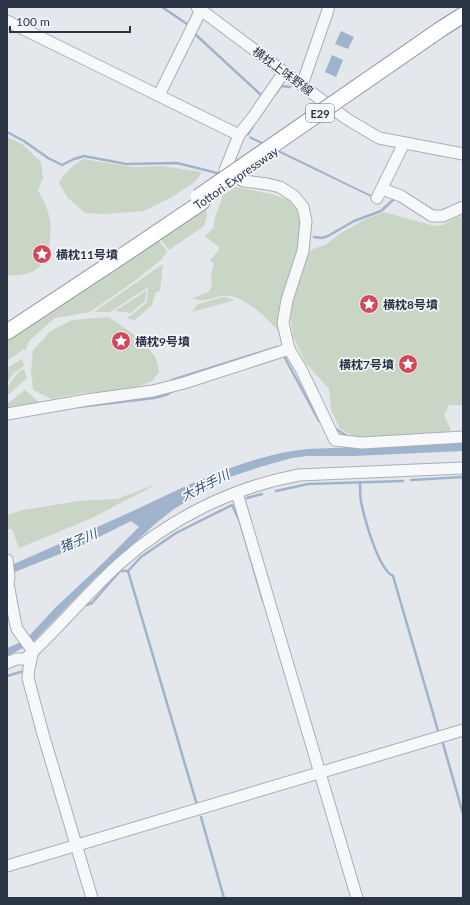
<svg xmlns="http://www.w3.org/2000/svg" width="470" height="905" font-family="Lato,'Noto Sans JP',sans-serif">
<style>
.green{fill:#c9d6c5}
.water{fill:#9fb4cc}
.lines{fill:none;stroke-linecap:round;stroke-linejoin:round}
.stream{stroke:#9fb4cc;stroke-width:2.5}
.minor-casing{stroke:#a9aeb7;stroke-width:13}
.highway-casing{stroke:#8b94a3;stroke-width:17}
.minor{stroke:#f7f8fa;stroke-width:11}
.highway{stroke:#fff;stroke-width:15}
.highway-bridge-casing{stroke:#8b94a3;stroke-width:17;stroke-linecap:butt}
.highway-bridge{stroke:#fff;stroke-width:15}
.labels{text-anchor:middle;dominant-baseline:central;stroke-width:3.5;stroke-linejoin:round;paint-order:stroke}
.shield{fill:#f4f6f9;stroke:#676e7b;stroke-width:1}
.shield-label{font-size:11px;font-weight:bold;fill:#2b3445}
.street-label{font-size:12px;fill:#2b3445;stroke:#f4f6f9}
.poi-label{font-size:12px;font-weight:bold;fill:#2b3445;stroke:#f4f6f9;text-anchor:start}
.water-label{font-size:13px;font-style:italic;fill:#34527a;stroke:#f4f6f9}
</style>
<rect width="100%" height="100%" fill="#e4e7ec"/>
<!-- green -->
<g class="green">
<path d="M7,137l15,7 19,18 2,16 -5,12c4,8 9,16 11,26 4,17 1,48 -17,56 -8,3 -17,4 -25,3z"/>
<path d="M83,159l49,8 30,-1 40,6 -6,9 -24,16 -28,14 -40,3 -19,-1 -18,-16 -8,-15c6,-10 14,-16 24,-23z"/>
<path d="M236,187l35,7 18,6 9,11 4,24 -19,101c-13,-14 -38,-43 -60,-40 -11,1 -19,8 -30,2l15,-6 4,-6 -1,-10 3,-13 -4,-2 10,-13 -15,-12 9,-9v-6l9,-26z"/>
<polygon points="206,208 207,216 204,226 169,250 160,238"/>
<polygon points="384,212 435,226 442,225 463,215 463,407 461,405 449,405 444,415 451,430 446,434 355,437 340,429 331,410 329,389 305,362 293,336 290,314 294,293 307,253 313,249 325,245 341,233 364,220"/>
<polygon points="158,240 167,251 162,259 132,283 90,312 55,318 29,341 26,350 24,349 7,361 7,337"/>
<polygon points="163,264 160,291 156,292 152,305 135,320 128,319 129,316 132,315 147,302 148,287 110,312 94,312"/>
<polygon points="147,290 145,301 131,313 115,311"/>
<polygon points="224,297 235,300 192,312 198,304"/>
<polygon points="109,317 143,341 156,358 159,372 152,381 142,385 111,392 82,393 51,399 33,390 31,371 33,350 51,331 72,320"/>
<polygon points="22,359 24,366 14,373 7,383 7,368"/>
<path d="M24,369l3,9 -20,18v-9c6,-7 9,-15 17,-18z"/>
<polygon points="25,390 42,405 7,413 7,404"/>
<polygon points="159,483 90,519 19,548 12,529 7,529 7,515 23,510 78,501 117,499"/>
</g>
<!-- water -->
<g class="water">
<polygon points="341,31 354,37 348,49 335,44"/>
<polygon points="332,55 343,60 336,77 325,72"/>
<polygon points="250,136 371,195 371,197 249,138"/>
<path d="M463,443v8l-109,5h-47l-15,2 -32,9 -39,13 -47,29 -19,15 -33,31 -26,22 -65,67 -24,12v-8l14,-6 9,-7 25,-27 49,-46 35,-35 -8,-6 -46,23 -78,31v-8c43,-19 86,-38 128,-57 55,-26 110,-54 172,-61z"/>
</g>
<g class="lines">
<!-- stream -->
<g class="stream">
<polyline points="162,7 187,24"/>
<polyline points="195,34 261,95"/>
<polyline points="277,92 281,86 290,87"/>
<polyline points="7,132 24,141 48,158 62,165 74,159 84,156 126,164 177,163 221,174"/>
<polyline points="248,134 253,126"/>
<polyline points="314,237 322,238 328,236 354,221 381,211 393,200"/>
<polyline points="285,358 319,421"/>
<polyline points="172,380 277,347"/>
<polyline points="78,407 154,398 166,395 173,391"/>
<polyline points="334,428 349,437"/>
<polyline points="411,480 463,477"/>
<path d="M360,482c0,6 0,13 1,19 3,16 17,68 32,75l46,158"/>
<polyline points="276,491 308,484 403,481"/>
<polyline points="247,498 262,494"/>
<polyline points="128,571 197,805"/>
<polyline points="85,603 87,605 92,603 120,571 128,571 141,557 176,533 232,505 240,522 263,601"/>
<polyline points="7,676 24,671 24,672"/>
<polyline points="442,740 463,814"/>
<polyline points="201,817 224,898"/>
</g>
<!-- minor casing -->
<g class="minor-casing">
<g id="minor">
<polyline points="197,7 347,119 379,138 463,154"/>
<polyline points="7,21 239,135"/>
<polyline points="302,85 328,10 328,7"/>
<polyline points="159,95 201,10"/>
<polyline points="382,189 401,196 432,216 443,216 463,207"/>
<polyline points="377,198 404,143"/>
<polyline points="289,349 301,369 335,440 362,443 463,437"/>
<polyline points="7,414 87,400 153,391 184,383 289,349 283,323 287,300 303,251 306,221 303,207 294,196 280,187 267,184 244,181 227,173 225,170 239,135 253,117 284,72"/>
<polyline points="237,493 357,898"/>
<polyline points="7,560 9,577 8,584 15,621 17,629 33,651 29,668 28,678 43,734 92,898"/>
<path d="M7,663l9,-4h9c33,-30 61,-65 94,-95 50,-45 114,-77 180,-89l164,-7"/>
<polyline points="7,866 463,730"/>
</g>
</g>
<!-- highway casing -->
<g class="highway-casing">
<g id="highway">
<polyline points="441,29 463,15"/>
<polyline points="7,332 131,250 202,202"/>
</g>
</g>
<!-- minor -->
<use href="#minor" class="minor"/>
<!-- highway -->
<use href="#highway" class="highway"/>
<!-- highway-bridge casing -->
<g class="highway-bridge-casing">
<polyline id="highway-bridge" points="198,197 441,29"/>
</g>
<!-- highway-bridge -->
<use href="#highway-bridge" class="highway-bridge"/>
</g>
<!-- icons -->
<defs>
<g id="sight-disc" transform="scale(1)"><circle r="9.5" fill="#d1495b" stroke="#f4f6f9"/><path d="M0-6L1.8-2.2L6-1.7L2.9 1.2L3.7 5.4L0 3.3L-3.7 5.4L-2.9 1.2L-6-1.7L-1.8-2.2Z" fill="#fff"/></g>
</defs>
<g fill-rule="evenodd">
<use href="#sight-disc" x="42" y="254"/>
<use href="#sight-disc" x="369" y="304"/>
<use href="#sight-disc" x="121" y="341"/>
<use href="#sight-disc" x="408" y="364"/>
</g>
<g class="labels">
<!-- shield labels -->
<rect class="shield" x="306" y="104" width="28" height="18" rx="3"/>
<g class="shield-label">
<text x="320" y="113">E29</text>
</g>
<!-- street labels -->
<g class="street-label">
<text transform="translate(283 71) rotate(37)">横枕上味野線</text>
<text transform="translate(236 178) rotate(-35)">Tottori Expressway</text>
</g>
<!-- poi labels -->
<g class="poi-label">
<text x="56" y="254">横枕11号墳</text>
<text x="383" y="304">横枕8号墳</text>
<text x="135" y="341">横枕9号墳</text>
<text x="394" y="364" text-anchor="end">横枕7号墳</text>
</g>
<!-- water labels -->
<g class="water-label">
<text transform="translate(205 485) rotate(-27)">大井手川</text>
<text transform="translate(78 540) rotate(-23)">猪子川</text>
</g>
</g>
<!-- border -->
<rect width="470" height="905" fill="none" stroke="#2b3445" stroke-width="16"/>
<!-- scale -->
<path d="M10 26v6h120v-6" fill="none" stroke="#2b3445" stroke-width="2"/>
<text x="16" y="26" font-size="12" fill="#2b3445" stroke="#f4f6f9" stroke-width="3" paint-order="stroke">100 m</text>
</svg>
